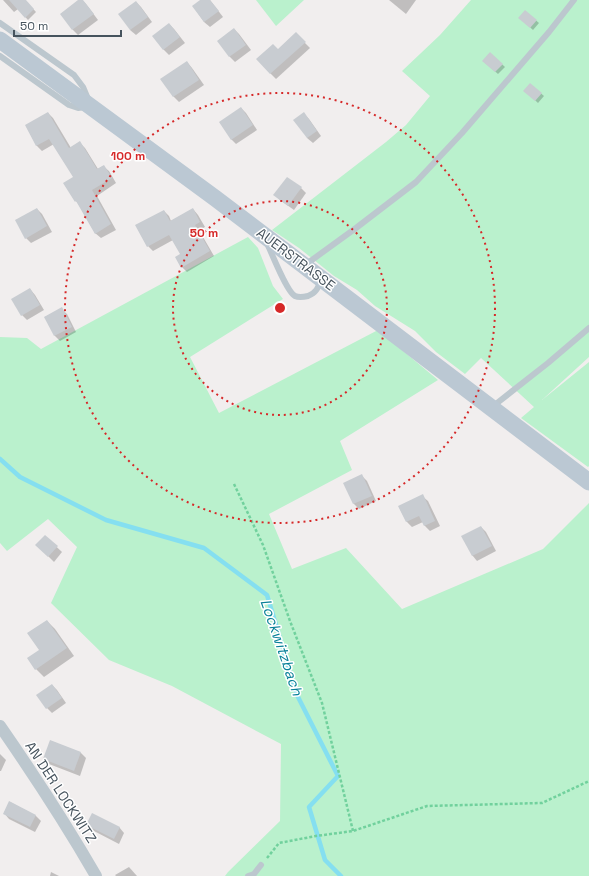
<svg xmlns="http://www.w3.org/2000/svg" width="589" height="876" font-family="'Space Grotesk',sans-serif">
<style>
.green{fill:#baf1cd}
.shadow{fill:#0003}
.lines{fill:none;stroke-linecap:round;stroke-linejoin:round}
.stream{stroke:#85dff0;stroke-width:4.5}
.building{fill:#c8ccd1}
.path{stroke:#71d19d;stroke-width:2.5;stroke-dasharray:3 2;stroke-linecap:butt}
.lane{stroke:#bcc7ce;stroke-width:6}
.street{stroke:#bcc7ce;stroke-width:12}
.secondary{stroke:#bbc8d3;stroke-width:17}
.ring{fill:none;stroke:#d62828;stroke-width:2;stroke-dasharray:2 4}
.labels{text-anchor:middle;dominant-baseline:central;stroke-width:3;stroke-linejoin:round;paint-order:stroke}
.street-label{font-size:14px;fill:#46535d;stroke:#fff}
.water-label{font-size:15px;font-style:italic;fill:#078098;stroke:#fff}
.centre{fill:#d62828;stroke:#fff;stroke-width:2}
.ring-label{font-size:12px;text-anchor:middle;font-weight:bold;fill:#d62828;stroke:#fff;stroke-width:3;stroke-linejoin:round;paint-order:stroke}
</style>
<rect width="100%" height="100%" fill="#f1eeee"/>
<!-- green -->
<g class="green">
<polygon points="256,0 304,0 276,26"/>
<polygon points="471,0 589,0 589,357 542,400 589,362 589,466 588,467 521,418 534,407 481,358 465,374 436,352 415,331 375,306 357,290 334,276 299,248 272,230 386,142 406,125 430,96 402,71 440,35"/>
<polygon points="248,237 258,248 273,286 283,299 190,357 219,413 378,330 438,380 340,441 352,470 269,514 292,569 346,548 402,609 543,549 589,503 589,876 225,876 228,872 280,821 281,744 172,686 109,660 51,603 77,547 48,519 7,551 0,543 0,337 27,338 41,349"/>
</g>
<!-- shadow -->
<g class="shadow">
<polygon points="3,0 25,0 36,12 28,20 18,9 14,12"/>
<polygon points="80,0 82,0 86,4 98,20 78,35 73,30 61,14"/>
<polygon points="202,0 210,0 223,17 210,27 204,22 193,6"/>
<polygon points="389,0 416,0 406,14"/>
<polygon points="136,2 141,7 152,22 136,35 130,30"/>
<polygon points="525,11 539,23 533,30 522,20"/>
<polygon points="169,24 174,29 185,43 169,55 163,49"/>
<polygon points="234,29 239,34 251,50 235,62 230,57 218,41"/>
<polygon points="301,39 310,48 276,79 270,73 278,50"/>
<polygon points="490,53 505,67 498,74 483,61"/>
<polygon points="187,62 192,68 204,85 179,102 174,97 162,79"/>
<polygon points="530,84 544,96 538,103 525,91"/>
<polygon points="241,108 246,113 257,130 236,144 231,139"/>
<polygon points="48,113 53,118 71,148 80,143 85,148 98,169 103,166 109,171 116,183 97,196 116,230 101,238 95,233 80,206 76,201 74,177 54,144 42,151 37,146 26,126"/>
<polygon points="304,114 309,119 321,136 313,143 307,138"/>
<polygon points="301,188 306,193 294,210 280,200 275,195"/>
<polygon points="37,209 42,214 52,232 31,243 26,238"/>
<polygon points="193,209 198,215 205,227 199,230 214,256 187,272 182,267 182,255 173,240 153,251 148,246 164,211 169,216 171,221"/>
<polygon points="30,289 35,295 44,310 27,320 22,315"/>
<polygon points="61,309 67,314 76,332 60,341 55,336 45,317"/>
<polygon points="362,476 367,481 376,501 359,509 354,504 345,483"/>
<polygon points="422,496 428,501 440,526 430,531 425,526 423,522 412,527 407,522 399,507"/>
<polygon points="481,527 486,532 496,551 477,561 472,555"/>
<polygon points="45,536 62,552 54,562 42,550"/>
<polygon points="47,621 55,629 74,656 44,677 36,669"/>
<polygon points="52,685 57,690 66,703 52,713 47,708"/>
<polygon points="51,741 81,753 86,758 80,776 49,764 44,759"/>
<polygon points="0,754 6,760 1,771 0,771"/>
<polygon points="10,802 36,816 41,821 35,832 9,819 4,813"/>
<polygon points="87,825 119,827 124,833 119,844 92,830"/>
<polygon points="129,867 137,876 116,876 115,875"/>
<polygon points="51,872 59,876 50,876"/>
</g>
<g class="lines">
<!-- stream -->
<polyline class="stream" points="0,459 20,477 106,520 204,548 267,595 297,695 338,776 309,807 325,860 341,876"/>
</g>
<!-- building -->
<g class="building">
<polygon points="9,0 26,0 34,9 25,18"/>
<polygon points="78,0 83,0 94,14 72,30 60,14"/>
<polygon points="200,0 210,0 219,11 204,22 192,6"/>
<polygon points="136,1 148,17 130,30 118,14"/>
<polygon points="525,10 537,20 530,28 518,18"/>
<polygon points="169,23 180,37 163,50 152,36"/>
<polygon points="234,28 246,45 229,57 217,41"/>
<polygon points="296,32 306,42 270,74 256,59 273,44 278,49"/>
<polygon points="490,52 503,64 495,72 482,61"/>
<polygon points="187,61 199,80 173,97 160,79"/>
<polygon points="530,83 542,93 535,101 523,91"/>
<polygon points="241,107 253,125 231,140 219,122"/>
<polygon points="48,112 69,148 80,141 97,169 104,165 112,178 92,190 111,224 95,234 76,201 75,202 63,183 73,177 49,139 36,146 25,125"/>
<polygon points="304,112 317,131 307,138 293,120"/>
<polygon points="287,177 302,187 288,206 273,195"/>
<polygon points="37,208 47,226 25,239 15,220"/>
<polygon points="193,208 200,222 195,225 210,251 181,268 175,257 180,254 169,235 147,247 135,225 164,210 170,221"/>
<polygon points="30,288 40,305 21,316 11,299"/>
<polygon points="62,307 72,327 54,336 44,317"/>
<polygon points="362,474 372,496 353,504 343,483"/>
<polygon points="423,494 435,521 424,526 419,516 406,522 398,506"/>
<polygon points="481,526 492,546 472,556 461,536"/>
<polygon points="45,535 58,546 48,557 35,545"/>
<polygon points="47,620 67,648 35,670 27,658 39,650 27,633"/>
<polygon points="52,684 62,698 46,709 36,695"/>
<polygon points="50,740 81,752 74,771 43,759"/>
<polygon points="9,801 36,815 30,827 3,814"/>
<polygon points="92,813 120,827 114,839 86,825"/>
</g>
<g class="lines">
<!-- path -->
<g class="path">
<polyline points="234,484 263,545 290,621 322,703 353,831"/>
<polyline points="267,858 279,843 316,836 353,831 427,806 542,803 589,781"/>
</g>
<!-- lane -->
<g class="lane">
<polyline points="0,23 74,75 83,87 88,99"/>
<polyline points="0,56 69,105 78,108 85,107"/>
<path d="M267,243c5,11 20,49 28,53 4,2 9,1 13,0 8,-3 10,-8 13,-16"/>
<polyline points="305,265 356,228 416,182 462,133 549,32 574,0"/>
<polyline points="492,407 548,363 589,328"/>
<polyline points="248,876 254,874 261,865"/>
</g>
<!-- street -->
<path class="street" d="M0,726c34,49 66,98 96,150"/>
<!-- secondary -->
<polyline class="secondary" points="0,40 215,198 589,482"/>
</g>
<!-- distance rings -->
<g class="ring">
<circle cx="280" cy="308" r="107"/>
<circle cx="280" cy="308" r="215"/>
</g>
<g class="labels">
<!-- street labels -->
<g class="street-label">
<text transform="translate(296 259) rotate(37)">AUERSTRASSE</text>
<text transform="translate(61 792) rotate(57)">AN DER LOCKWITZ</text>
</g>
<!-- water labels -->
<g class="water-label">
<text transform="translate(282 647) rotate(71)">Lockwitzbach</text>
</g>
</g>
<circle cx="280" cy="308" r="6" class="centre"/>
<g class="ring-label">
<text x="128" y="160">100 m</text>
<text x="204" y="237">50 m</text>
</g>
<!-- scale -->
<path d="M14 30v6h107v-6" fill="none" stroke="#46535d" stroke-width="2"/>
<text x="20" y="30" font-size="12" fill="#46535d" stroke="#ffffff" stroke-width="3" paint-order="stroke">50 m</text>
</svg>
